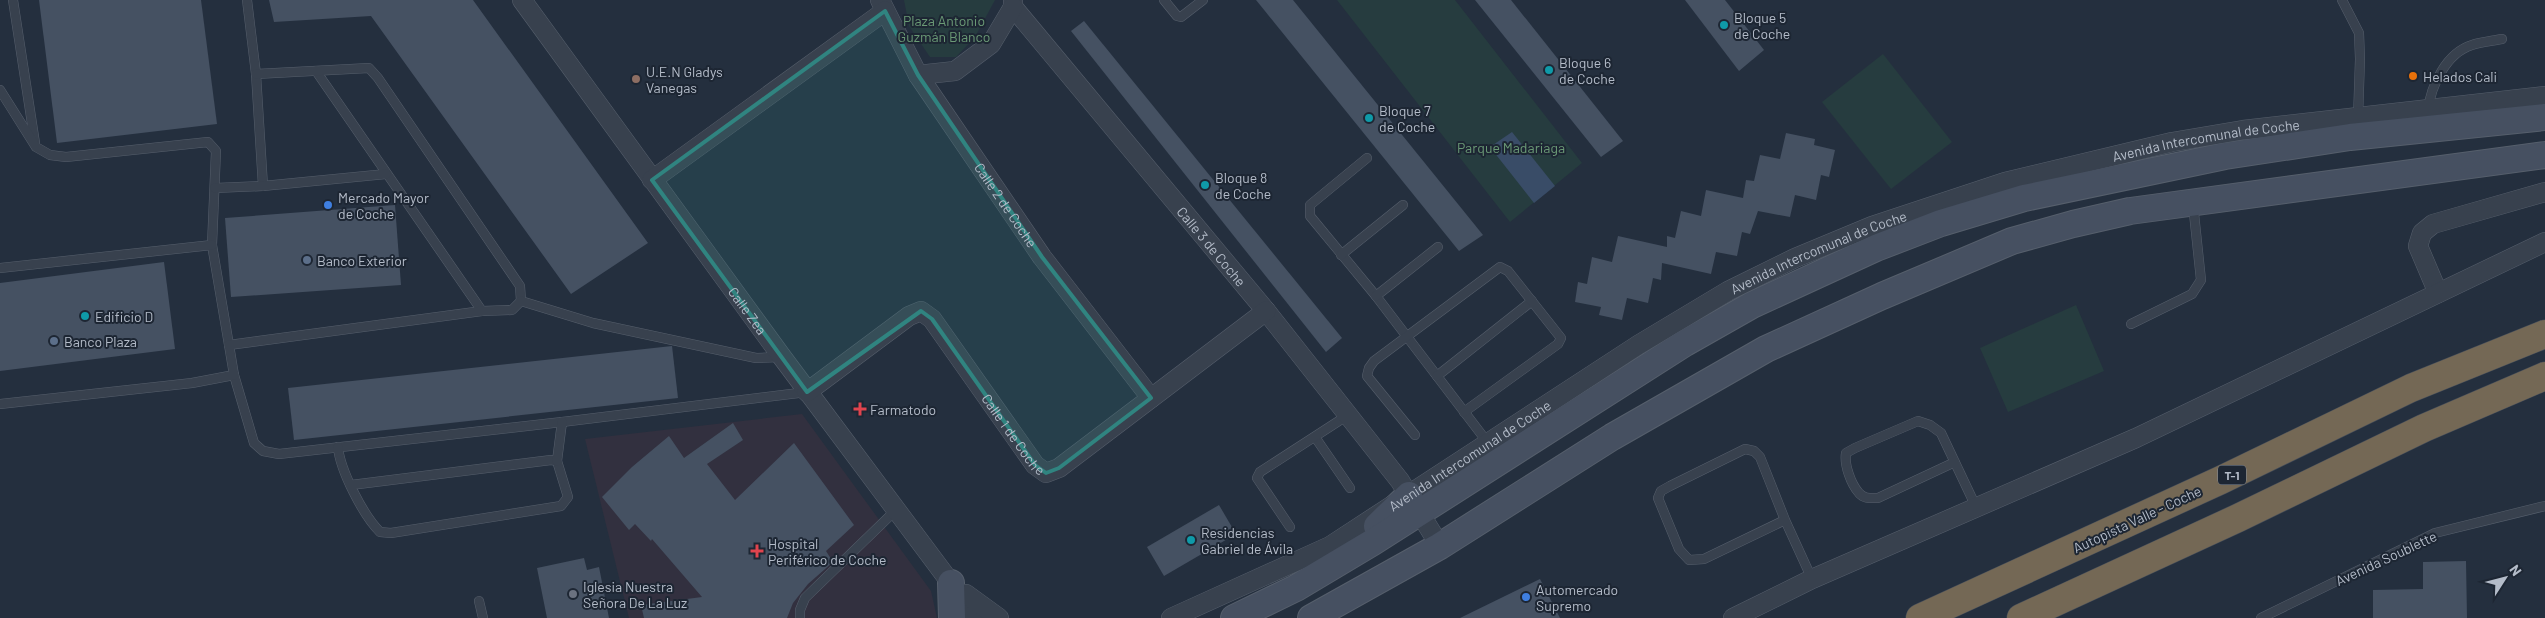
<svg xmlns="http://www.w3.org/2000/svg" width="2545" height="618" font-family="Barlow,sans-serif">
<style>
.medical{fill:#32303f}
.green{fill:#263c3f}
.water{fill:#394c67}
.building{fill:#455162}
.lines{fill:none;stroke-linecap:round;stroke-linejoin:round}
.lane-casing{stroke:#565f6c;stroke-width:10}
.street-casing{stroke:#565f6c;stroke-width:20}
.secondary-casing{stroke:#565f6c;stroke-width:28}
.highway-casing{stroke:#434c59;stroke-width:29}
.lane{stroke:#38414e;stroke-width:9}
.street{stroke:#38414e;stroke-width:19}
.secondary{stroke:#465061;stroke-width:26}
.highway{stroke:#746855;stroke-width:28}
.marked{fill:#308480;fill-opacity:0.2;stroke:#308480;stroke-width:4;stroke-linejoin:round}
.culture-dot{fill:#0f9aa8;stroke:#1d2633;stroke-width:2}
.food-dot{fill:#e8710a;stroke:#1d2633;stroke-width:2}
.education-dot{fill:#8d6e63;stroke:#1d2633;stroke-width:2}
.shop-dot{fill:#3f7fe0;stroke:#1d2633;stroke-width:2}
.service-dot{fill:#5c6f8a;stroke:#1d2633;stroke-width:2}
.health-dot{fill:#e0444e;stroke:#1d2633;stroke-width:2}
.worship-dot{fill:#6b7280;stroke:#1d2633;stroke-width:2}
.labels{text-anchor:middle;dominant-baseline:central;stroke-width:4;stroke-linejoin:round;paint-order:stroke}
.shield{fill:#1d2633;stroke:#878f9c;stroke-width:1}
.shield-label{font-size:12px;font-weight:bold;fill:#b4bcc9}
.poi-label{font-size:14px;fill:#b4bcc9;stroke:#1d2633;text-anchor:start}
.park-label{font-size:14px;fill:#6b9a76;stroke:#1d2633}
.street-label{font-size:14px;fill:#b4bcc9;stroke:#1d2633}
</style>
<rect width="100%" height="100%" fill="#242f3e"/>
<!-- medical -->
<polygon class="medical" points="802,414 931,591 937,618 629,618 585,439"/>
<!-- green -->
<g class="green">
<polygon points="904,0 995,0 975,37 956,57 930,57 909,26"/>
<polygon points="1337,0 1455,0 1582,163 1510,222"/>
<polygon points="1883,54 1952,142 1891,189 1822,102"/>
<polygon points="2076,305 2104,371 2008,412 1980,348"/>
</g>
<!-- water -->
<polygon class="water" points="1512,132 1555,186 1534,203 1490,147"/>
<!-- building -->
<g class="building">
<polygon points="39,0 201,0 217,124 57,143"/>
<polygon points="269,0 473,0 648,243 571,294 371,16 274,22"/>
<polygon points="1256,0 1293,0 1483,235 1459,251"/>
<polygon points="1475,0 1511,0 1623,141 1601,157"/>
<polygon points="1685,0 1725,0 1764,50 1739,71"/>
<polygon points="1084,21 1342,338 1326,352 1071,31"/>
<polygon points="1786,133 1815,139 1814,145 1835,150 1829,177 1821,175 1816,200 1795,195 1790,217 1758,211 1750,234 1742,232 1737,256 1716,252 1711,274 1662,263 1661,280 1653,278 1648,303 1627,298 1622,320 1599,315 1601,307 1575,302 1578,282 1587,284 1592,257 1612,262 1618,236 1667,247 1667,236 1675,238 1681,211 1701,216 1706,190 1743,198 1746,180 1754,181 1760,155 1780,159"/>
<polygon points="395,205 401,285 231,297 225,218"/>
<polygon points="164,262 175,349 0,371 0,283"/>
<polygon points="672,346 678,398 294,440 288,388"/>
<polygon points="733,423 743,440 707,464 735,500 794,443 854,525 826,551 833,562 808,584 793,603 787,618 644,618 641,605 702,597 652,539 651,541 635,524 629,530 602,497 632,467 669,436 684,458"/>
<polygon points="1219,505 1236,534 1164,576 1147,547"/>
<polygon points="584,558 587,570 599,567 609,618 547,618 537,568"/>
<polygon points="2466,561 2467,618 2373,618 2373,590 2423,589 2423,562"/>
<polygon points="1540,579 1560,618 1460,618"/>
</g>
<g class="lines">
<!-- lane casing -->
<g class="lane-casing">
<g id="lane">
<polyline points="13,0 35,143"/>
<polyline points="247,0 256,74 263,186"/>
<polyline points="1164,0 1177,16 1181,17 1203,0"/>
<polyline points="2342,0 2359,33 2360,59 2358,118"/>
<polyline points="316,71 482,311"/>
<polyline points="256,74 369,68 378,78 520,286 521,301"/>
<polyline points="0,90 36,147 50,155 66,157 208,142 216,151 212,245 229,345"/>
<path d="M2428,110c3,-24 18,-57 44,-65 9,-3 20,-4 30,-6"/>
<polyline points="1367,158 1310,205 1310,216 1376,296 1488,443"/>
<polyline points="215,188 263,186 386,174"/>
<polyline points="1341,255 1403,205"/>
<polyline points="0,268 212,245"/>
<polyline points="1376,296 1438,247"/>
<polyline points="2131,324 2192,294 2201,280 2193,204"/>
<polyline points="234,375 254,443 263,451 279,454 562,422 807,392"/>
<polyline points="1437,376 1532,301"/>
<polyline points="0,404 192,383 234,375 229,345 482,311 512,310 521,301 593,323 756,358 781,357"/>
<polyline points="1415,435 1367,376 1369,368 1374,361 1500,267 1508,271 1561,338 1558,344 1464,412"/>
<polyline points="1315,437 1350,488"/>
<path d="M338,447c2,23 25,68 42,85l11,1 170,-27 7,-9 -11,-36 -6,-1 -200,25"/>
<polyline points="557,461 562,422"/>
<path d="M1955,462l-77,36c-7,0 -14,1 -19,-5 -8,-9 -15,-28 -13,-40l9,-5 63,-27 12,4 11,8 36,76"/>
<polyline points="1785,520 1704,559 1689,560 1679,549 1658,498 1661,491 1670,486 1745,449 1754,451 1760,457 1785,520 1812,579"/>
<polyline points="1290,527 1257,478 1260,472 1348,415"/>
<polyline points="479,601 483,618"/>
<polyline points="800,618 800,610 805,598 896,510"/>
<polyline points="2261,618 2435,533 2545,506"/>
</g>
</g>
<!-- street casing -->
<g class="street-casing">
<g id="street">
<path id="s1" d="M522,0l260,357 195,261"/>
<path id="s2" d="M880,0l38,75 124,182 109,141"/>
<path id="s3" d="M1013,0v7l253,304 134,170 40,65"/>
<polyline points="918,75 955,71 991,44 1013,7"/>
<polyline points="652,180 885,11"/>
<polyline points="2438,293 2418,246 2422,233 2433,224 2545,192"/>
<path id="s4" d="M807,392l102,-76 12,-5 11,8 103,146 11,8 13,-5 207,-157"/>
<polyline points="966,594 999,618"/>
<path id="s5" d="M1171,618l159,-72 308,-201 90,-54 67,-33 77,-32 133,-44 167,-40 71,-12 302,-34"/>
<polyline points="1733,618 1812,579 2136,438 2545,242"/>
</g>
</g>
<!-- secondary casing -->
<g class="secondary-casing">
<g id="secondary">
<polyline points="1377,526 1409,495"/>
<polyline points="951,583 952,618"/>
<polyline points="1234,618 1296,588 1373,542 1685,343 1752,305 1876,248 1941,223 2024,198 2225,156 2350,137 2545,117"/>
<polyline points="1311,618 1440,546 1612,437 1766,349 1882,296 2012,241 2073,224 2130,211 2545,155"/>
</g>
</g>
<!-- highway casing -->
<g class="highway-casing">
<g id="highway">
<polyline points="1920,618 2221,480 2411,388 2545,334"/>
<polyline points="2021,618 2238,518 2424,428 2545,376"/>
</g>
</g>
<!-- lane -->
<use href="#lane" class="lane"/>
<!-- street -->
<use href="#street" class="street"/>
<!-- secondary -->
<use href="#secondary" class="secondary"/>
<!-- highway -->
<use href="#highway" class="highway"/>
</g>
<!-- marked area -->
<path class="marked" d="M885,11l33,64 124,182 109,141 -92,70 -13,5 -11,-8 -103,-146 -11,-8 -114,81 -155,-212z"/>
<!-- markers -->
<g class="culture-dot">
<circle cx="1724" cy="25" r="5"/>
<circle cx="1549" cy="70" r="5"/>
<circle cx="1369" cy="118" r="5"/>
<circle cx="1205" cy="185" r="5"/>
<circle cx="85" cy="316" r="5"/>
<circle cx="1191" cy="540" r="5"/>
</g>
<circle class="food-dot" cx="2413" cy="76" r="5"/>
<circle class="education-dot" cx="636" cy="79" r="5"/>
<g class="shop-dot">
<circle cx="328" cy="205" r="5"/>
<circle cx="1526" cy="597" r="5"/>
</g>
<g class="service-dot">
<circle cx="307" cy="260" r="5"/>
<circle cx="54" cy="341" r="5"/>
</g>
<g class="health-dot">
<path d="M857.5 401.5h5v5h5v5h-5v5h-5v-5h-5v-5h5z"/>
<path d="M754.5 543.5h5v5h5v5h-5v5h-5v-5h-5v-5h5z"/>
</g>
<circle class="worship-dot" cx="573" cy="594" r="5"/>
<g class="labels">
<!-- shield labels -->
<rect class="shield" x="2218" y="465.5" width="28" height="19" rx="4"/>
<g class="shield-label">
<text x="2232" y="475">T-1</text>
</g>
<!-- poi labels -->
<g class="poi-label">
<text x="1734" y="17">Bloque 5<tspan x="1734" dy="16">de Coche</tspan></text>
<text x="1559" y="62">Bloque 6<tspan x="1559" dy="16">de Coche</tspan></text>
<text x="646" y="71">U.E.N Gladys<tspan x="646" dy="16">Vanegas</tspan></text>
<text x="2423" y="76">Helados Cali</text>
<text x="1379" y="110">Bloque 7<tspan x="1379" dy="16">de Coche</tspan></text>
<text x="1215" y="177">Bloque 8<tspan x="1215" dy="16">de Coche</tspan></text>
<text x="338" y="197">Mercado Mayor<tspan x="338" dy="16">de Coche</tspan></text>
<text x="317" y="260">Banco Exterior</text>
<text x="95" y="316">Edificio D</text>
<text x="64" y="341">Banco Plaza</text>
<text x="870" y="409">Farmatodo</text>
<text x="1201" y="532">Residencias<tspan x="1201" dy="16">Gabriel de Ávila</tspan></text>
<text x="768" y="543">Hospital<tspan x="768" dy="16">Periférico de Coche</tspan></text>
<text x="583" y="586">Iglesia Nuestra<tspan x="583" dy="16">Señora De La Luz</tspan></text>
<text x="1536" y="589">Automercado<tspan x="1536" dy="16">Supremo</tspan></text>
</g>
<!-- park labels -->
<g class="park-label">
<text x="944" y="20">Plaza Antonio<tspan x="944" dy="16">Guzmán Blanco</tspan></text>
<text x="1511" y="147">Parque Madariaga</text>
</g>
<!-- street labels -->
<g class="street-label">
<text stroke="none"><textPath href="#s5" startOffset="1151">Avenida Intercomunal de Coche</textPath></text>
<text stroke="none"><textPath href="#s2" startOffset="241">Calle 2 de Coche</textPath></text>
<text stroke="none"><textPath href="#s3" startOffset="318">Calle 3 de Coche</textPath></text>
<text stroke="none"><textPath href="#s5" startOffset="746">Avenida Intercomunal de Coche</textPath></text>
<text stroke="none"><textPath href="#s1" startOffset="384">Calle Zea</textPath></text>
<text stroke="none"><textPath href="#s4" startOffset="295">Calle 1 de Coche</textPath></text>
<text stroke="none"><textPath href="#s5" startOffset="341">Avenida Intercomunal de Coche</textPath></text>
<text transform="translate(2137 519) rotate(-25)">Autopista Valle - Coche</text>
<text transform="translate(2386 558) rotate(-25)">Avenida Soublette</text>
</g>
</g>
<!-- north arrow -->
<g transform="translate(2505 578) rotate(54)" stroke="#1d2633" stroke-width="4" paint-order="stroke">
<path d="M0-4L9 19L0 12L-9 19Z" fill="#b4bcc9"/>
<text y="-8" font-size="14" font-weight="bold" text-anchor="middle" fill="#b4bcc9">N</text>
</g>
</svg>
